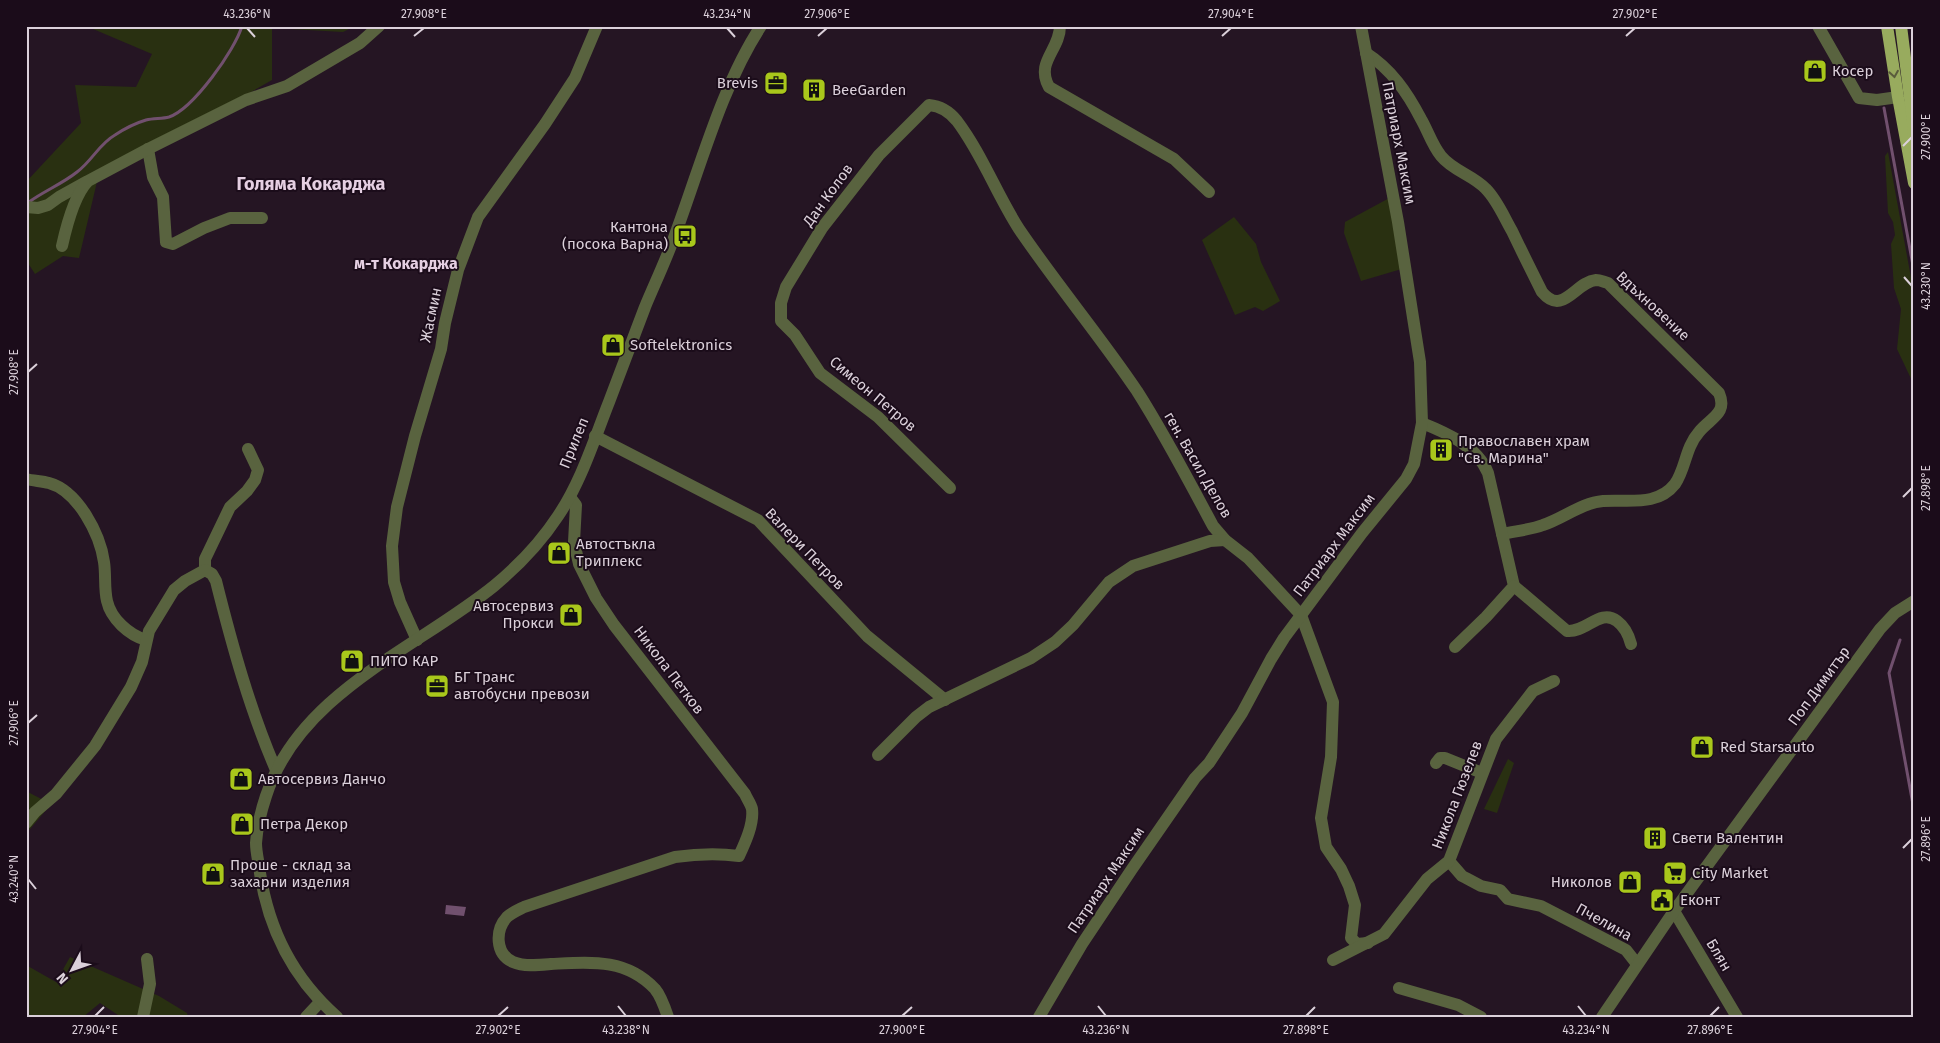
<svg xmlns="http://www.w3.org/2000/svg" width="1940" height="1043" font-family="'Fira Sans',sans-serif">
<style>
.green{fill:#293011}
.water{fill:#71506e}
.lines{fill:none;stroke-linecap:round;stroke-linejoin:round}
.stream{stroke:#71506e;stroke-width:3}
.minor{stroke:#59633f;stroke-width:12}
.major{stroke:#98ab5e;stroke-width:12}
.oneway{stroke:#5a5c3c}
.ticks{fill:none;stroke:#dbd0da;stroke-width:2}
.labels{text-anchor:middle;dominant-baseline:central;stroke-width:4;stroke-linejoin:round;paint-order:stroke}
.poi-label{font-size:15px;fill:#dbd0da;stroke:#1b0c1a;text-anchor:start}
.street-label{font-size:15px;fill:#dbd0da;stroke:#1b0c1a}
.neighbourhood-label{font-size:16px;font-weight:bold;fill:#e5cfe2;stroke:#1b0c1a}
.quarter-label{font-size:18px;font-weight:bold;fill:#e5cfe2;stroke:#1b0c1a}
.neatline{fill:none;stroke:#dbd0da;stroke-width:2}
.ticks-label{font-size:12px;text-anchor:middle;fill:#dbd0da}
</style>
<rect width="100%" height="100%" fill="#251523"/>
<!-- green -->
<g class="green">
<polygon points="86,26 355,26 343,32 272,28 272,80 218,111 100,169 79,258 63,256 35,274 26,260 26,182 81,123 75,85 136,87 152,54"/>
<polygon points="1888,152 1914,294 1914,385 1897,349 1901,309 1894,288 1891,244 1895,235 1893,222 1888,213 1885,156"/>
<polygon points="1393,196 1405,268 1361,281 1344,233 1345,222"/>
<polygon points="1234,217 1256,244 1261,262 1280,301 1263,311 1255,307 1235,315 1202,240"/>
<polygon points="1508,759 1514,763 1497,813 1484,809"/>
<polygon points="26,791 51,804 26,834"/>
<polygon points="70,957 159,996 187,1013 188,1017 121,1017 100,1003 83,1017 26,1017 26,965 56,982"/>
</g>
<!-- water -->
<polygon class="water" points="446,905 466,907 464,916 445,914"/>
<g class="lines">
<!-- stream -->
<g class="stream">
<polyline points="1884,108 1914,271"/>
<path d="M29,202c15,-11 33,-18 48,-30 15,-11 22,-28 38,-37 9,-6 21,-12 31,-15 8,-2 16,-1 23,-3 24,-8 66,-67 73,-91"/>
<polyline points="1900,640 1889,673 1914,810"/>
</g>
<!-- minor -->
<g class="minor">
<path d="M1060,26c0,24 -25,36 -11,61l125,72 35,33"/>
<polyline points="1818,26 1859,98 1877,100 1898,97"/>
<path d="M1366,53c25,16 41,39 55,66 7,12 11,26 20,37 12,15 32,19 45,33 11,11 18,28 26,42 10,21 20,41 30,61 21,25 33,-10 54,-12 4,0 8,2 12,3l111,110c9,21 -9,25 -20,39 -14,16 -13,36 -24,52 -18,23 -47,15 -72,17 -22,2 -39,17 -60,24 -13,5 -28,6 -41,9"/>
<polyline points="148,149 153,177 163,197 166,242 173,244 204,228 230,218 262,218"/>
<polyline points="26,207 38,208 48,205 59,197 86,182"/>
<path d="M62,246c4,-18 13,-52 26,-65l60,-32 98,-49 41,-14 73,-43 19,-17"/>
<path d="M1422,423c25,10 55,23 66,50l26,113 -28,31 -31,30"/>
<polyline points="595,436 758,520 867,636 945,700"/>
<path d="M26,479c8,2 16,2 23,4 29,8 51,51 55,79 2,13 0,26 3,39 4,18 22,34 39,39"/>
<path d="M950,488l-72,-71 -58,-44 -25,-38 -14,-14v-18l5,-16 36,-59 57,-73 50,-50c12,1 20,6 28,16 25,33 40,74 62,108 38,56 81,107 118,162 28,44 52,90 76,135l12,14 23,18 53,57 32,87 -2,55 -10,61 5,29 15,22 8,17 6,19 -4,33 6,6 11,-1"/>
<path d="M570,497l6,8 -2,37 5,22 17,34 18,27 131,169c2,5 6,10 7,15 2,15 -7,34 -13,47 -23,-3 -42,-2 -64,1l-151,50c-6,3 -13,6 -17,10 -12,13 -12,37 6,45 11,5 27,3 38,2 39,-2 75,-6 104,25 6,7 10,19 13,28"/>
<polyline points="205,570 205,559 230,507 247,491 255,480 258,470 248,449"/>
<path d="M1514,586l53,45c19,2 33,-23 50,-10 8,6 12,15 14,23"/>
<polyline points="417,640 400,602 394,582 392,546 397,507 415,436 441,349 445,323 458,270 478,217 545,124 575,78 597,26"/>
<polyline points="878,755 916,717 929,707 1031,658 1055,642 1073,625 1109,582 1133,566 1210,541 1225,540"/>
<polyline points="1436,763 1440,758 1445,758 1482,773"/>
<path d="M26,823l9,-11 21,-18 39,-48 36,-59 11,-25 7,-31 25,-41 11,-9 20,-11 7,4 4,7c16,64 34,129 60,189"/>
<polyline points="1449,861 1462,876 1466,878 1481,886 1500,890 1508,899 1541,906 1626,950 1637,964"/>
<polyline points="1674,911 1737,1017"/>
<polyline points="1333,960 1384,934 1427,879 1449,861 1496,739 1533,691 1554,681"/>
<polyline points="1399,988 1458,1005 1481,1017"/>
<polyline points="143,1017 150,984 147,959"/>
<polyline points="306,1017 320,1002"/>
<path d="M337,1017c-44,-39 -68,-86 -77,-144 -1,-10 -4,-20 -4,-30 1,-15 5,-32 10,-47 33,-103 150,-147 228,-210 24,-20 47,-44 64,-70 23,-34 36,-76 51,-114 12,-32 24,-64 36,-95 10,-24 21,-47 30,-72 25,-67 47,-150 86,-209"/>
<polyline points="1039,1017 1082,944 1132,869 1195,778 1209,763 1242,713 1271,659 1284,638 1362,533 1406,479 1414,464 1422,423 1420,362 1398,222 1361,26"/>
<polyline points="1602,1017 1674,911 1880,629 1895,613 1914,601"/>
</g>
<!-- major -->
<g class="major">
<polyline points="1887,26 1898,97 1914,183"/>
<polyline points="1901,26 1913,122 1914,148"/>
</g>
</g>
<!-- one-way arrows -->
<defs><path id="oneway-chevron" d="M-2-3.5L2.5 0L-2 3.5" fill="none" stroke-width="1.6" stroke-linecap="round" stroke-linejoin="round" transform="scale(1.25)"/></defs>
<use class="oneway" href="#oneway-chevron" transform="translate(1894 74) rotate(81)"/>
<!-- ticks -->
<path class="ticks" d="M247,28l8,9M727,28l8,9M414,36l10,-8M818,36l9,-8M1222,36l9,-8M1626,36l9,-8M1903,146l9,-9M1904,277l8,9M28,372l9,-8M1903,497l9,-9M28,723l9,-8M1903,848l9,-9M28,879l8,10M618,1006l8,10M1098,1006l8,10M1578,1006l8,10M95,1016l9,-9M498,1016l10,-9M902,1016l10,-9M1306,1016l9,-9M1710,1016l9,-9"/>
<!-- icons -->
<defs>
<g id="shop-square" transform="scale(1.25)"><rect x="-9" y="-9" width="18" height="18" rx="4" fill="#a9c71b" stroke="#1b0c1a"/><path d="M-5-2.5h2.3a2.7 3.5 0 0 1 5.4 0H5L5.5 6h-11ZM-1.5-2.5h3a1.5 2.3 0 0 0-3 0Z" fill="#111"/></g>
<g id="office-square" transform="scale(1.25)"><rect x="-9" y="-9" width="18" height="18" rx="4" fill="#a9c71b" stroke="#1b0c1a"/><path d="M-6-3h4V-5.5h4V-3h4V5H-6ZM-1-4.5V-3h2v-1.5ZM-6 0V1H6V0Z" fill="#111"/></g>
<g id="building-square" transform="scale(1.25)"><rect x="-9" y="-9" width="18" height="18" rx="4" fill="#a9c71b" stroke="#1b0c1a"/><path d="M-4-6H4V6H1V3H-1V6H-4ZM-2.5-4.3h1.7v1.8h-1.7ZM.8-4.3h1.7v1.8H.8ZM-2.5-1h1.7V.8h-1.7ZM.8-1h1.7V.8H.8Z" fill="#111"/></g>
<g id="bus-square" transform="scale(1.25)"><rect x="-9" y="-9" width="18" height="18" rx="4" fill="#a9c71b" stroke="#1b0c1a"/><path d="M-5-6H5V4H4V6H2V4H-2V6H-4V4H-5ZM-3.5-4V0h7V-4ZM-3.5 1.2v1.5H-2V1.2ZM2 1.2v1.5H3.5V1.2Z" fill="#111"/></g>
<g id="supermarket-square" transform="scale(1.25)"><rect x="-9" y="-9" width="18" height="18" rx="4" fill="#a9c71b" stroke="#1b0c1a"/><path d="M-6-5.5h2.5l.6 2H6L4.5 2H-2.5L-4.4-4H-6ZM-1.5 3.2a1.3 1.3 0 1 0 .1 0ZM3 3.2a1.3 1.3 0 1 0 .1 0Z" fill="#111"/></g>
<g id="civic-square" transform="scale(1.25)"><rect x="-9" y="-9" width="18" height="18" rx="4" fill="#a9c71b" stroke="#1b0c1a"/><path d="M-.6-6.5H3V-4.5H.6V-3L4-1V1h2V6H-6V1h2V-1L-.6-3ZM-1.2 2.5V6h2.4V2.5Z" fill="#111"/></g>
</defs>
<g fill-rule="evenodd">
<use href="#shop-square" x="1815" y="71"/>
<use href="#office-square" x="776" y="83"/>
<use href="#building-square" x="814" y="90"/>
<use href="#bus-square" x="685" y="236"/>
<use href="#shop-square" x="613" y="345"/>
<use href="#building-square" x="1441" y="450"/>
<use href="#shop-square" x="559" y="553"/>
<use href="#shop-square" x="571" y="615"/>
<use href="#shop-square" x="352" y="661"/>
<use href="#office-square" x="437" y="686"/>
<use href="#shop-square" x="1702" y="747"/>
<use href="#shop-square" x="241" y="779"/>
<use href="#shop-square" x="242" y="824"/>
<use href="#building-square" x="1655" y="838"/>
<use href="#supermarket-square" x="1675" y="873"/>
<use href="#shop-square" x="213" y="874"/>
<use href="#shop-square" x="1630" y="882"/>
<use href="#civic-square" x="1662" y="900"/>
</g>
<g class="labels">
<!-- poi labels -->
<g class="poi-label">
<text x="1832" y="71">Косер</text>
<text x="758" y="83" text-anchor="end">Brevis</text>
<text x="832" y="90">BeeGarden</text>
<text x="668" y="227" text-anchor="end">Кантона<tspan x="668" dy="17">(посока Варна)</tspan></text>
<text x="630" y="345">Softelektronics</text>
<text x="1458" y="441">Православен храм<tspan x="1458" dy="17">"Св. Марина"</tspan></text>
<text x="576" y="544">Автостъкла<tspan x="576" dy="17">Триплекс</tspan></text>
<text x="554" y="606" text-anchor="end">Автосервиз<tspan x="554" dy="17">Прокси</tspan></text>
<text x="370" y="661">ПИТО КАР</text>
<text x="454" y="677">БГ Транс<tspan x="454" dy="17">автобусни превози</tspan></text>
<text x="1720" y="747">Red Starsauto</text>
<text x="258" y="779">Автосервиз Данчо</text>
<text x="260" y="824">Петра Декор</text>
<text x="1672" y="838">Свети Валентин</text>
<text x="230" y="865">Проше - склад за<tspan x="230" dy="17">захарни изделия</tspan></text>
<text x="1692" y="873">City Market</text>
<text x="1612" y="882" text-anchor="end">Николов</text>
<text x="1680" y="900">Еконт</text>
</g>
<!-- street labels -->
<g class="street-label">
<text transform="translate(1399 143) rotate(79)">Патриарх Максим</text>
<text transform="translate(828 195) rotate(-54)">Дан Колов</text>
<text transform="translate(1653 306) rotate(43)">Вдъхновение</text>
<text transform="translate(431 315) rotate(-78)">Жасмин</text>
<text transform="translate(873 394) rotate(40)">Симеон Петров</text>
<text transform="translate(574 443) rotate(-68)">Прилеп</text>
<text transform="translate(1198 465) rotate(60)">ген. Васил Делов</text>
<text transform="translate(1334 545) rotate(-53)">Патриарх Максим</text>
<text transform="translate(805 549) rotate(46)">Валери Петров</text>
<text transform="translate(669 670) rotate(53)">Никола Петков</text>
<text transform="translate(1819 686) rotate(-54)">Поп Димитър</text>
<text transform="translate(1457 795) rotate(-69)">Никола Гюзелев</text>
<text transform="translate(1106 880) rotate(-56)">Патриарх Максим</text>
<text transform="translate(1604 922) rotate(29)">Пчелина</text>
<text transform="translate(1719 955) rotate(59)">Блян</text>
</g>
<!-- neighbourhood labels -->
<g class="neighbourhood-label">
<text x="406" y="263">м-т Кокарджа</text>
</g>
<!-- quarter labels -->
<g class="quarter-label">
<text x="311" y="184">Голяма Кокарджа</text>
</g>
</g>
<!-- border -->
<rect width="1940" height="1043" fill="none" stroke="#1b0c1a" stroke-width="55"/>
<!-- north arrow -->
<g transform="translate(72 970) rotate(229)" stroke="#1b0c1a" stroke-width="4" paint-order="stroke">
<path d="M0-4L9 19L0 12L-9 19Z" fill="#dbd0da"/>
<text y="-8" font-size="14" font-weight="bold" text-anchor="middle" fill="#dbd0da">N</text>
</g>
<rect x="28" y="28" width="1884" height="988" class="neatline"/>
<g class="ticks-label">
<text x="247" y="18">43.236°N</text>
<text x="424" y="18">27.908°E</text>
<text x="727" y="18">43.234°N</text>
<text x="827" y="18">27.906°E</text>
<text x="1231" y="18">27.904°E</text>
<text x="1635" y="18">27.902°E</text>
<text transform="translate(1926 137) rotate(-90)" y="4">27.900°E</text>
<text transform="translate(1926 286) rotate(-90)" y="4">43.230°N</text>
<text transform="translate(14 372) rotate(-90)" y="4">27.908°E</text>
<text transform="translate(1926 488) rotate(-90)" y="4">27.898°E</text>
<text transform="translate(14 723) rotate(-90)" y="4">27.906°E</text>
<text transform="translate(1926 839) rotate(-90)" y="4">27.896°E</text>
<text transform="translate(14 879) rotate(-90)" y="4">43.240°N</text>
<text x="95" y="1034">27.904°E</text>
<text x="498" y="1034">27.902°E</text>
<text x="626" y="1034">43.238°N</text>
<text x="902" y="1034">27.900°E</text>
<text x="1106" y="1034">43.236°N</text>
<text x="1306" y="1034">27.898°E</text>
<text x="1586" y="1034">43.234°N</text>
<text x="1710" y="1034">27.896°E</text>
</g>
</svg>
